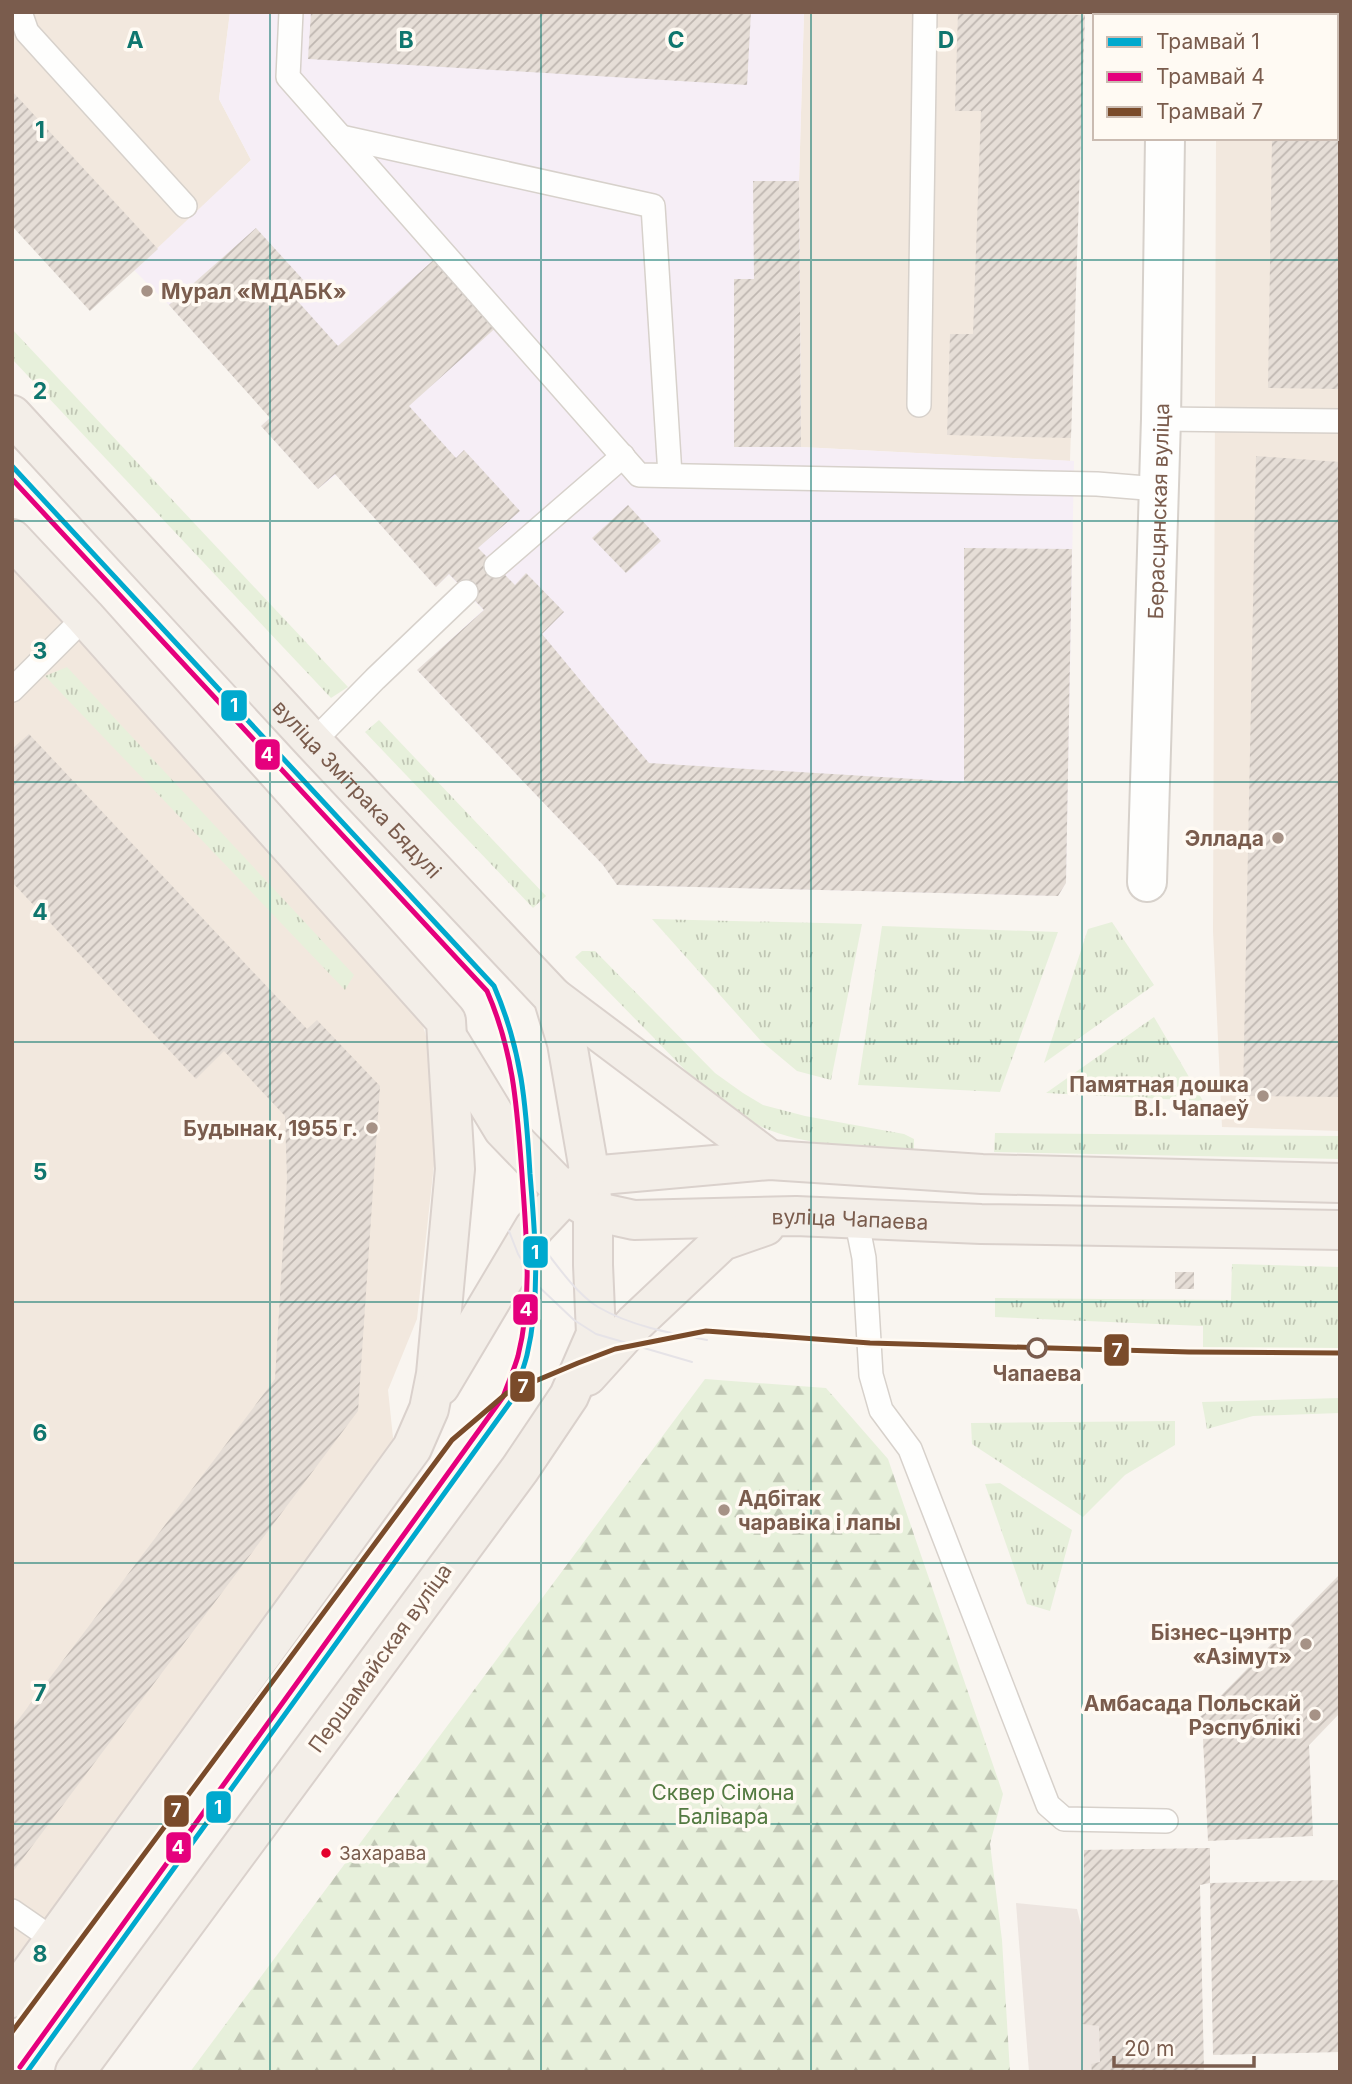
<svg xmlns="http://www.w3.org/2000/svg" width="1352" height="2084" font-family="Inter,sans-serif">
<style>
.residential{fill:#f2e8de}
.industrial{fill:#ede5e0}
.education{fill:#f6eef6}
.grass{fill:url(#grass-tufts)}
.forest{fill:url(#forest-firs)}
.building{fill:url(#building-hatch)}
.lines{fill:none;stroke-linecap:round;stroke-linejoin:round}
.lane-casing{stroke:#d7d1cb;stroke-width:26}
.street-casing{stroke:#d7d1cb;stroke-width:42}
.primary-casing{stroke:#dad1cc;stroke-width:42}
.lane{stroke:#fefefd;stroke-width:23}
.street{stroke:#fefefd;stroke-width:38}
.primary{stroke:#f3eee8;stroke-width:38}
.tram{stroke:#e6e3e7;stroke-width:2}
.tram-1-casing{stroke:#fffaf3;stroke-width:10}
.tram-2-casing{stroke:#fffaf3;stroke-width:10}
.tram-3-casing{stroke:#fffaf3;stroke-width:10}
.tram-1{stroke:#00a9ce;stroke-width:5}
.tram-2{stroke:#e5007d;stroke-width:5}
.tram-3{stroke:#7a4b2a;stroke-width:5}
.grid{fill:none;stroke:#0f766e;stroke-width:2;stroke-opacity:0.55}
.poi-dot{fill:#a69286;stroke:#fffaf3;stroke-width:2.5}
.stop-dot{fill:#fffaf3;stroke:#7a5c4d;stroke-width:3.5}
.bus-dot{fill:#e4002b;stroke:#fffaf3;stroke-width:2.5}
.labels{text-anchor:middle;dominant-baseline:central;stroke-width:7;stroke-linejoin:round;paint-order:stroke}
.bus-label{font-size:19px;fill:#7a5c4d;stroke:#fffaf3;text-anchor:start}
.poi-label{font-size:21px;font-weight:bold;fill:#7a5c4d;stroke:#fffaf3;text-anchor:end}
.street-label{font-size:21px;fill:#7a5c4d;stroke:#fffaf3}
.stop-label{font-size:21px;font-weight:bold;fill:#7a5c4d;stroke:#fffaf3}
.park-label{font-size:21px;fill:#537a41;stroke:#fffaf3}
.grid-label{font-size:23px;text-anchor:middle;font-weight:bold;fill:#0f766e;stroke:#fffaf3;stroke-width:7;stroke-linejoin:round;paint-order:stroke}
.line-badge{stroke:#fffaf3;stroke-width:2.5}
.badge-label{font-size:19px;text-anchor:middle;font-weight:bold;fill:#fff}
</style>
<defs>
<pattern id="grass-tufts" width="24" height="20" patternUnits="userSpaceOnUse" patternTransform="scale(1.75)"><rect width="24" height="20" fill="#e7f0db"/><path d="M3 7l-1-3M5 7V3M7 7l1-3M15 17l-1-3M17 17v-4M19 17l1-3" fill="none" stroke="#c0c6b4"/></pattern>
<pattern id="forest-firs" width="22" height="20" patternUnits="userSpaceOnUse" patternTransform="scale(1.75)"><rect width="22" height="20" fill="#e7f0db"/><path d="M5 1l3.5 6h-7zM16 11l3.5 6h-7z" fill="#c0c6b4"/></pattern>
<pattern id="building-hatch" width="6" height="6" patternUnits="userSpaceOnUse" patternTransform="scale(1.75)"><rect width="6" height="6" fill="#e6ded7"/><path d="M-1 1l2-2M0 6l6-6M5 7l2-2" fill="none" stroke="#bfb7b1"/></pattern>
</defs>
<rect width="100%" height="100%" fill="#f9f5f0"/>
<!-- residential -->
<g class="residential">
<polygon points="12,12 230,12 219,99 251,160 158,249 12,226"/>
<polygon points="804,12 1084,12 1070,461 801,447 799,181"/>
<polygon points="1216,12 1340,12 1340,1131 1222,1127 1213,931 1216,138 1336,138 1336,16 1216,16"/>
<polygon points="12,552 419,1012 442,1092 417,1319 388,1390 394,1447 12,1963"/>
</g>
<!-- industrial -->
<polygon class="industrial" points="1016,1903 1077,1909 1118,2072 1029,2072"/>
<!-- education -->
<polygon class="education" points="230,12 804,12 799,181 801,447 1074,461 1066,883 1058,896 617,885 603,865 417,670 483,610 449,575 436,587 336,475 318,489 261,426 270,417 169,305 134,270 251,160 219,99"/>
<!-- grass -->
<g class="grass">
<polygon points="12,329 348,687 331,698 12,359"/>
<polygon points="67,667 354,975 345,990 45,676"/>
<polygon points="379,720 546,896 533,908 365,732"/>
<polygon points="652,919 862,924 831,1080 797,1071 761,1041"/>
<polygon points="1112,922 1154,985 1044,1063 1088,929"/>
<polygon points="882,926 1058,932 1000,1092 858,1085"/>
<path d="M582,951h13l120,122 28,20 20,12 42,11 99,18 10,5v11c-45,0 -119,-5 -158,-26 -41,-21 -71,-54 -102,-86 -27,-27 -53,-54 -79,-81z"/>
<polygon points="1154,1017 1203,1101 1046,1093"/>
<polygon points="995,1133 1340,1136 1340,1159 994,1152"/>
<polygon points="1232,1264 1340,1267 1340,1350 1203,1349 1203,1326 995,1317 995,1298 1231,1300"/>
<polygon points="1340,1398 1340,1413 1253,1416 1207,1429 1202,1402"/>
<polygon points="1175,1421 1175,1445 1125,1475 1083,1517 972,1444 971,1423"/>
<polygon points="1000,1483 1072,1530 1050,1611 1027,1604 985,1484"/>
</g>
<!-- forest -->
<polygon class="forest" points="705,1379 826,1388 888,1459 1003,1794 990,1844 1002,1940 1010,2072 190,2072"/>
<!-- building -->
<g class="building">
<polygon points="311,12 751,12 747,85 308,59"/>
<polygon points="958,12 1085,15 1071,438 947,435 950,334 973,334 981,111 955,111"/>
<polygon points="1336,31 1340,31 1340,389 1268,388 1272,138 1336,138"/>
<polygon points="12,91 158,249 90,311 12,226"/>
<polygon points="753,181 799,181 801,447 734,447 734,279 754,279"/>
<polygon points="256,228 307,284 293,296 338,346 439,255 500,324 409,406 456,458 464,450 520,511 478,548 515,585 526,573 564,612 542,634 649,763 964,782 964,548 1072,549 1066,883 1058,896 617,885 603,865 417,670 484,610 449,574 436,587 335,474 318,489 261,426 270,418 169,305"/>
<polygon points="1256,456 1340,462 1340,1097 1243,1096"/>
<polygon points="628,505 661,541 626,573 592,538"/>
<polygon points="29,734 307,1029 317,1020 380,1086 358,1411 12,1873 12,1728 275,1379 287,1179 285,1116 224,1051 196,1079 12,882 12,749"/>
<rect x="1175" y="1272" width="19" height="17"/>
<polygon points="1340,1574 1340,1713 1309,1745 1313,1836 1208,1841 1203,1739 1218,1738 1198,1719"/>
<polygon points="1210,1848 1210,1883 1200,1885 1204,2072 1092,2072 1091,2064 1100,2062 1099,2026 1082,2024 1084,1850"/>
<polygon points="1340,1880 1340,2052 1213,2055 1210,1883"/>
</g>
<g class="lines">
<!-- lane casing -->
<g class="lane-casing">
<g id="lane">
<polyline points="20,12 27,32 185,206"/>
<polyline points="291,12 288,77 639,475 1097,484 1158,489"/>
<polyline points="341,137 653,206 670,475"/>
<polyline points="919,405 925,12"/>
<polyline points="1161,419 1340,421"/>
<polyline points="496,566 623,456"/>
<polyline points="12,690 85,617"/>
<polyline points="313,742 375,679 466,592"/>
<polyline points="856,1218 864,1258 871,1375 881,1410 910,1449 1048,1805 1064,1819 1166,1821"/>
<polyline points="12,1911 54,1940"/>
</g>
</g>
<!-- street casing -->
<g class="street-casing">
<g id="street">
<polyline points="1167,16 1167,12"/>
<path id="s1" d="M1147,882l14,-463 4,-281"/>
</g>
</g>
<!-- primary casing -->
<g class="primary-casing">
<g id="primary">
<path id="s2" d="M12,415l301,327 240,255 14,46 23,133 3,35v54l3,69 -27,62 -49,73 -445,603"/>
<polyline points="12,539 85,617 446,1021 455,1169 436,1374 429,1409 412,1448 12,1998"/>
<polyline points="553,997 770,1160"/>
<path id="s3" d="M451,1043l52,86 63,65 27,17 41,9 162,-4 185,8 359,6"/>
<polyline points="590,1176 770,1160 982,1174 1340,1183"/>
<polyline points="587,1376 635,1323 722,1241 765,1226"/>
<polyline points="440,1386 534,1228 566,1194 585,1180"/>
</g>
</g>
<!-- lane -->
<use href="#lane" class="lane"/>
<!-- street -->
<use href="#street" class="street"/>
<!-- primary -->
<use href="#primary" class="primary"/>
<!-- tram -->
<g class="tram">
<polyline points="509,1231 518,1254 537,1285 574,1320 596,1334 692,1362"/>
<path d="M536,1238c17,22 39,55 62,69 33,19 71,26 109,33"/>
</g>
<!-- tram-1 casing -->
<g class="tram-1-casing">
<path id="tram-1" d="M12,466l482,520c28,65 32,118 36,188 5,60 11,122 -3,181 -4,16 -10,31 -16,46l-484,671"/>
</g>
<!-- tram-2 casing -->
<g class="tram-2-casing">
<path id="tram-2" d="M12,479l475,512c27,62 30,117 35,183 4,60 11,123 -4,182 -4,14 -10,27 -15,41l-483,670"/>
</g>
<!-- tram-3 casing -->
<g class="tram-3-casing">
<polyline id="tram-3" points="12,2032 452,1440 507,1393 578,1363 615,1349 706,1331 870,1343 1189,1352 1340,1353"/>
</g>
<!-- tram-1 -->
<use href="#tram-1" class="tram-1"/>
<!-- tram-2 -->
<use href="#tram-2" class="tram-2"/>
<!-- tram-3 -->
<use href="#tram-3" class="tram-3"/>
</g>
<!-- grid -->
<path class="grid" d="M270,12v2060M541,12v2060M811,12v2060M1082,12v2060M12,260h1328M12,521h1328M12,782h1328M12,1042h1328M12,1302h1328M12,1563h1328M12,1824h1328"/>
<!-- markers -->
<g class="poi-dot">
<circle cx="147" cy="291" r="7"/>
<circle cx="1278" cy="838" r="7"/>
<circle cx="1263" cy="1096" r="7"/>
<circle cx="372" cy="1128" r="7"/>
<circle cx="724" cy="1510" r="7"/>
<circle cx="1306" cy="1644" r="7"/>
<circle cx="1315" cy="1715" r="7"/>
</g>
<circle class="stop-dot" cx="1037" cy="1348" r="9"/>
<circle class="bus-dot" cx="326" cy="1853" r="6"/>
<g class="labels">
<!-- bus labels -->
<g class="bus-label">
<text x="339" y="1853">Захарава</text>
</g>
<!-- poi labels -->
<g class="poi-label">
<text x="161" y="291" text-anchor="start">Мурал «МДАБК»</text>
<text x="1264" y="838">Эллада</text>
<text x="1249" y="1084">Памятная дошка<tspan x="1249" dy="24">В.І. Чапаеў</tspan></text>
<text x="358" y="1128">Будынак, 1955 г.</text>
<text x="738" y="1498" text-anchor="start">Адбітак<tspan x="738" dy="24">чаравіка і лапы</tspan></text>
<text x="1292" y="1632">Бізнес-цэнтр<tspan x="1292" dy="24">«Азімут»</tspan></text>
<text x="1301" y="1703">Амбасада Польскай<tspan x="1301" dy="24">Рэспублікі</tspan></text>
</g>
<!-- street labels -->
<g class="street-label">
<text stroke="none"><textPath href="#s1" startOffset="371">Берасцянская вуліца</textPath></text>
<text stroke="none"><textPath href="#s2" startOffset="509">вуліца Змітрака Бядулі</textPath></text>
<text stroke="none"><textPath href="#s3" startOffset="481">вуліца Чапаева</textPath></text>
<text transform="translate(380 1658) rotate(-54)">Першамайская вуліца</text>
</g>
<!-- stop labels -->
<g class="stop-label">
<text x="1037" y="1373">Чапаева</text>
</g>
<!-- park labels -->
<g class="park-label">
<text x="723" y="1792">Сквер Сімона<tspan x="723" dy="24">Балівара</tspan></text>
</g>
</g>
<g class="grid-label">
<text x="135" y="48">A</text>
<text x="406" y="48">B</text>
<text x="676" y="48">C</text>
<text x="946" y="48">D</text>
<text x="40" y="138">1</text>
<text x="40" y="399">2</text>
<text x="40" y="659">3</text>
<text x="40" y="920">4</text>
<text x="40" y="1180">5</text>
<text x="40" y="1441">6</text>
<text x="40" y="1701">7</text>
<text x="40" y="1962">8</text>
</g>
<g class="line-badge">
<rect x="220" y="689" width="28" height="33" rx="7" fill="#00a9ce"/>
<rect x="254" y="738" width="27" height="33" rx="7" fill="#e5007d"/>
<rect x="522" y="1235" width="27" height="34" rx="7" fill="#00a9ce"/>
<rect x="512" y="1293" width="27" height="33" rx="7" fill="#e5007d"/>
<rect x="1103" y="1333" width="27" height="34" rx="7" fill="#7a4b2a"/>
<rect x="509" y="1370" width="27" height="33" rx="7" fill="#7a4b2a"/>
<rect x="205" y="1790" width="27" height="34" rx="7" fill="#00a9ce"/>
<rect x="163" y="1794" width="27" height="34" rx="7" fill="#7a4b2a"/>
<rect x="165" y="1831" width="27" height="33" rx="7" fill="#e5007d"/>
</g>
<g class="badge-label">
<text x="234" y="712">1</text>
<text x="267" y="761">4</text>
<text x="535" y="1259">1</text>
<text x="526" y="1316">4</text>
<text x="1117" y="1357">7</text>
<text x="523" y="1393">7</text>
<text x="218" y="1814">1</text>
<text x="176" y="1817">7</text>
<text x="178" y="1854">4</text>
</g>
<!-- border -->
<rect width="1352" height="2084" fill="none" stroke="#7a5c4d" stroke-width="28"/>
<!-- legend -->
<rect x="1093" y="14" width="245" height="126" fill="#fffaf3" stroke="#cabbb1" stroke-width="2"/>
<rect x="1107" y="37" width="35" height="10" fill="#00a9ce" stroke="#cabbb1" stroke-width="2"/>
<text x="1156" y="49" font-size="21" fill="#7a5c4d">Трамвай 1</text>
<rect x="1107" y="72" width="35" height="10" fill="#e5007d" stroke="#cabbb1" stroke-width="2"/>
<text x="1156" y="84" font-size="21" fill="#7a5c4d">Трамвай 4</text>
<rect x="1107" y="107" width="35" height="10" fill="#7a4b2a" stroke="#cabbb1" stroke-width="2"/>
<text x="1156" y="119" font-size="21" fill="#7a5c4d">Трамвай 7</text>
<!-- scale -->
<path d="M1114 2056v10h140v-10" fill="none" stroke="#7a5c4d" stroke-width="3.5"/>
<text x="1124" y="2056" font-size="21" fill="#7a5c4d" stroke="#fffaf3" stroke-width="5" paint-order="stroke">20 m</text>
</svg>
